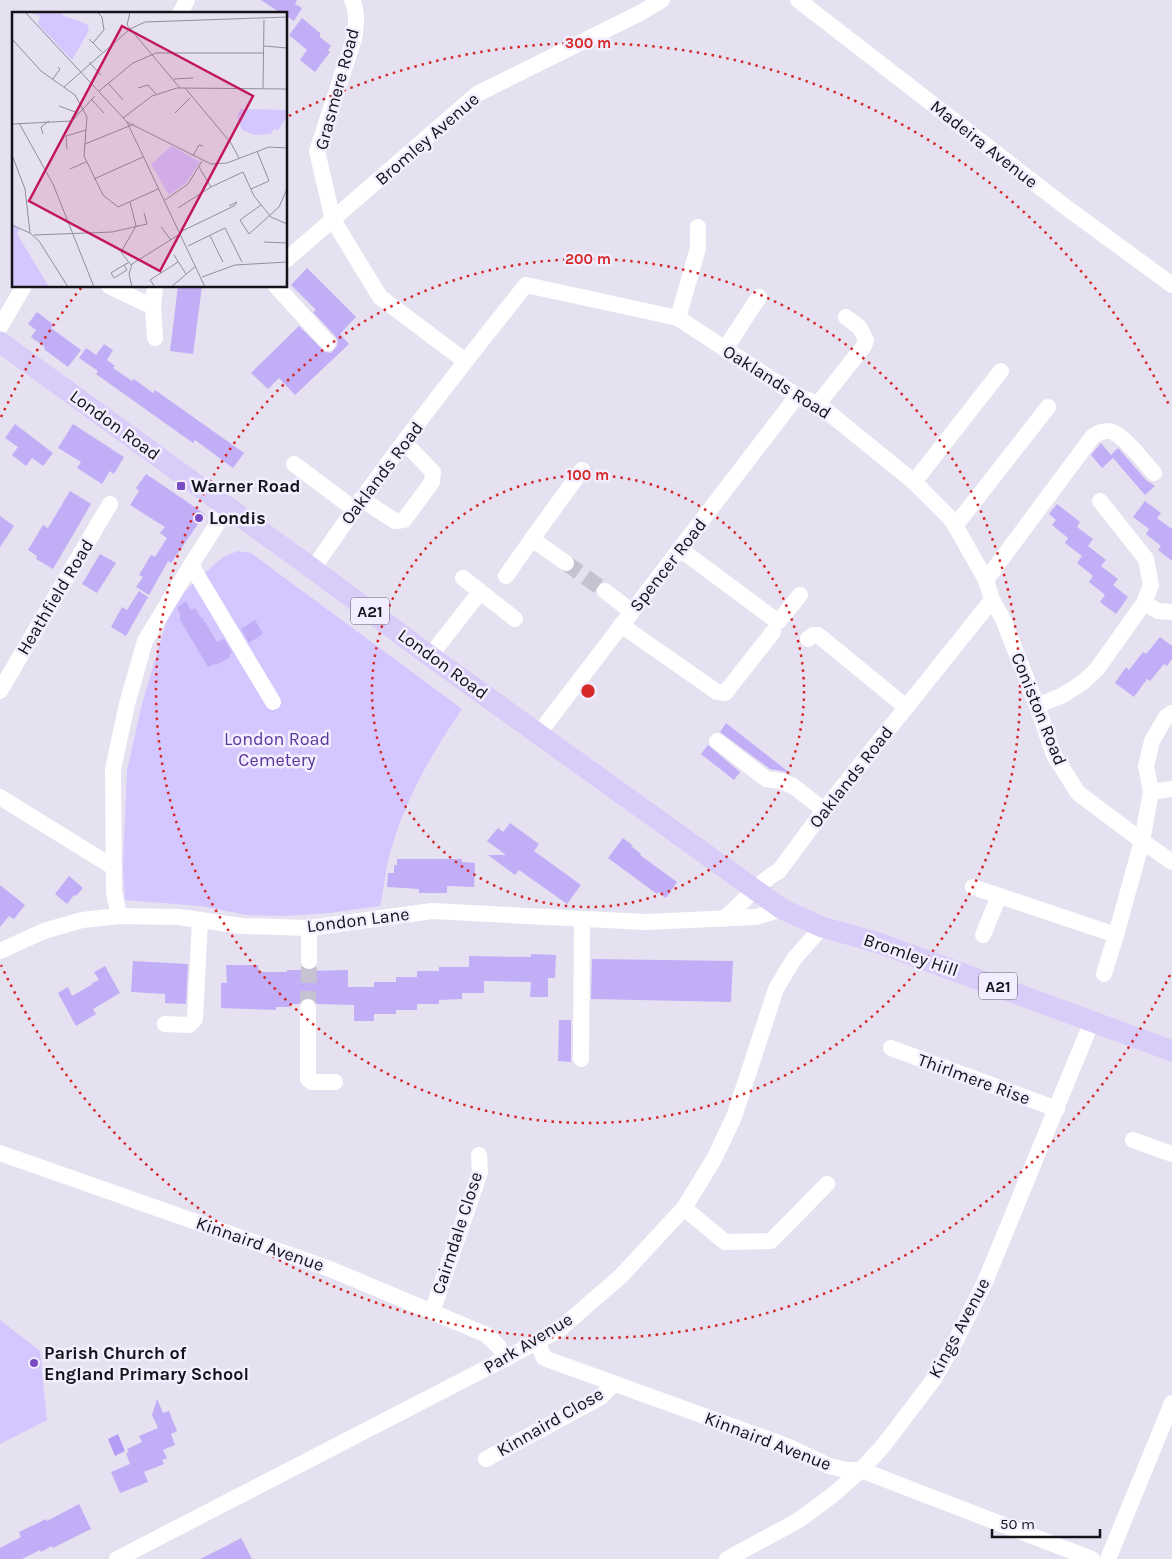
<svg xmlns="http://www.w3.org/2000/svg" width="1172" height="1559" font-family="Karla,sans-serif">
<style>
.green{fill:#d4c6fe}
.water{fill:#b59cf6}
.building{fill:#c1aef6}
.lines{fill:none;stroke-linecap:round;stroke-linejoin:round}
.minor-tunnel{stroke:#c6c2d1;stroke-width:16;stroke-dasharray:16 8;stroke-linecap:butt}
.minor{stroke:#fff;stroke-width:16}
.major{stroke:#d8cdf8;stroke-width:21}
.ring{fill:none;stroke:#d62828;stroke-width:2.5;stroke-dasharray:2.5 5}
.poi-dot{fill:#774cc4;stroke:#f2eeff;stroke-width:2}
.labels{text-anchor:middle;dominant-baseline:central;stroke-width:5;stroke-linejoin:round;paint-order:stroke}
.shield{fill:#f2eeff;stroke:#57555e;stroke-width:1}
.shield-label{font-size:16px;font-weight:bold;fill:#141319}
.street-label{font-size:18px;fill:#141319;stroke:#f2eeff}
.poi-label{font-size:18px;font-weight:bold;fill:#141319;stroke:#f2eeff;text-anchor:start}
.park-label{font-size:18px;fill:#5c369d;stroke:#f2eeff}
.inset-road{fill:none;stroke:#918f9b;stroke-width:1}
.view{fill:#c2185b;fill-opacity:0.15;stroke:#c2185b;stroke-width:2.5}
.inset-edge{fill:none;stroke:#141319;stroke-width:2.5}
.centre{fill:#d62828;stroke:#f2eeff;stroke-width:2.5}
.ring-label{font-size:15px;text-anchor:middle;font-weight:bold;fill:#d62828;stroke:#f2eeff;stroke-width:5;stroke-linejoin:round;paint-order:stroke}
</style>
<rect width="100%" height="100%" fill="#e5e1f1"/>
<!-- green -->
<g class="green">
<path d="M238,551l13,2 211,156c-31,45 -59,94 -73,148 -4,16 -5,33 -9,49l-51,7 -46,3 -36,-1 -46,-9 -76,-6 -2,-33 4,-96 15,-67 24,-81 10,-21 13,-15 34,-30z"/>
<polygon points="0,1320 40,1351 47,1420 0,1444"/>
</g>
<!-- water -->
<polygon class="water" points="118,1434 125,1451 115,1456 108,1439"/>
<!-- building -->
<g class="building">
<polygon points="261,0 297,0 295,4 302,8 294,21 286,16 286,14 282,14"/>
<polygon points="302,18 320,33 320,37 331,46 328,50 330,52 315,72 300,60 307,50 289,35"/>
<polygon points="307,268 356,317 340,334 349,344 295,395 279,378 268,389 251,373 299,326 325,352 331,353 337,346 338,341 336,337 313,312 316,310 291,285"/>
<polygon points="178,286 202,286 193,354 170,351"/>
<polygon points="37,312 54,325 51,328 81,350 68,367 44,349 45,347 31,337 36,330 28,324"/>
<polygon points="104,344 113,350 107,360 115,366 113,368 132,381 134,379 153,393 155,390 244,453 233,468 195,440 193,443 96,374 98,371 79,358 86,348 96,355"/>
<polygon points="15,424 53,453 43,466 32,458 26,466 12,455 18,447 5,438"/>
<polygon points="73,424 124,457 114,474 110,471 102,484 77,468 81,462 58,448"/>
<polygon points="1101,443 1111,455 1118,448 1146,480 1155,486 1145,495 1113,458 1102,468 1091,455"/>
<polygon points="146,474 205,514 171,563 168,561 149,595 136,587 143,577 139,575 151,555 155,557 167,538 160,533 165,527 130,505 139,491 136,488"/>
<polygon points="70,491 91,504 53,569 36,559 37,556 28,550 43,525 48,528"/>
<polygon points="1145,501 1161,513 1157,518 1172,529 1172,561 1158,550 1161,546 1146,534 1149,529 1133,517"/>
<polygon points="1057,504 1080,522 1077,527 1093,539 1088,546 1106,560 1101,566 1118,579 1113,585 1128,597 1116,614 1100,602 1105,595 1089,582 1093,576 1077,563 1082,556 1065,543 1068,538 1052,525 1056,520 1049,514"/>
<polygon points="0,516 14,526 0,547"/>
<polygon points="100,554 116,563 97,593 82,584"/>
<polygon points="139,591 148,597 126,636 111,627 122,607 127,610"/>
<polygon points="186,601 191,610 195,608 201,618 202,617 217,642 224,639 232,653 229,655 230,657 216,665 214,664 208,667 179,618 181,616 177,608"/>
<polygon points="255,620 263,634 249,643 241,629"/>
<polygon points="1160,637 1172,646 1172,659 1167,666 1164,664 1150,681 1147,679 1134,697 1115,683 1126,667 1129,670 1143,652 1146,654"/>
<polygon points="726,723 781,766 792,775 783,771 770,769 720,732"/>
<polygon points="708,745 740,772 734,780 701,754"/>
<polygon points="510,823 539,844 534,851 581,885 567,904 519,870 515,875 488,855 506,855 487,841 498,828 503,832"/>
<polygon points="623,838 632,845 631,846 641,854 640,855 677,882 666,898 658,892 657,894 608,858"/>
<polygon points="397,859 462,859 462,862 475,863 474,887 447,886 447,893 419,893 419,889 387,887 388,873 394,873 394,865 397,865"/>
<polygon points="69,876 83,888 76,896 74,895 67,904 55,894"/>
<polygon points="0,885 25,905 14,919 9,916 0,927"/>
<polygon points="531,954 556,955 555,978 548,978 548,997 530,997 531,982 484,981 484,993 462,993 462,999 439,1000 439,1004 417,1004 417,1010 396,1010 396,1014 374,1014 374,1021 354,1021 354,1005 317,1004 313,999 308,997 303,999 299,1004 290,1004 290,1007 276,1007 276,1010 221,1008 221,983 227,983 226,965 258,965 259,972 287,972 287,970 303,970 309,971 348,970 348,987 374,987 374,982 396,982 396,977 417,977 417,971 439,971 439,967 469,967 469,956 531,957"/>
<polygon points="592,959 733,961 731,1002 591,999"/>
<polygon points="133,961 188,964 186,1004 165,1003 165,994 131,992"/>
<polygon points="105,966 120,993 93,1009 96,1014 76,1026 58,993 68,987 72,996 93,984 92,983 99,980 94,972"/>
<polygon points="559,1020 571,1020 571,1062 558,1061"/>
<polygon points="157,1399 163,1413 169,1411 177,1431 171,1434 175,1445 163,1450 167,1458 162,1460 164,1464 144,1472 148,1482 120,1493 111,1472 130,1464 126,1453 129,1452 127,1449 142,1442 139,1436 158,1428 152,1415"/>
<polygon points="79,1504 91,1529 53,1548 52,1546 41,1552 40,1550 22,1559 0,1559 0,1548 21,1537 19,1532 46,1519 47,1521"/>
<polygon points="241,1538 252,1559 200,1559 228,1545"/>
</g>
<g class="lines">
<!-- minor-tunnel -->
<g class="minor-tunnel">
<polyline points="566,563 605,591"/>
<polyline points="308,1007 309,961"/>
</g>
<!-- minor -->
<g class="minor">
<path d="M352,0c6,12 4,26 2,39l-37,112 16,69 47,77 85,64"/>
<polyline points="798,0 1067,208 1172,285"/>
<polyline points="180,14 187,0"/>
<polyline points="286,260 477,94 642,12 662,0"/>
<polyline points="109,286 153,307"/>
<polyline points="276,286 328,343"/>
<polyline points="678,318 698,248 698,227"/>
<polyline points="0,327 24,286"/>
<polyline points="155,338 153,307 155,286"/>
<polyline points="725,349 759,297"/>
<polyline points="818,404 864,346 866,340 860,328 846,317"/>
<polyline points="294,464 354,509"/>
<polyline points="914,482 1001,371"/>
<polyline points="361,499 395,521 404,520 432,482 433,472 404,442"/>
<polyline points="955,526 1048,407"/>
<polyline points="532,539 582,470"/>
<polyline points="680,549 778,622 800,595"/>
<polyline points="191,565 273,702"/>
<path d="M313,569c66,-98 139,-192 213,-284l152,33 119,78 21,8 96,78 38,38 34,60 6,20 11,19 34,87 17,49 24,38 64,48 30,21"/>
<polyline points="506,576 532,539 566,563"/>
<polyline points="463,578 515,619"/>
<path d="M986,580l107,-144c5,-3 9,-5 15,-5 13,0 37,32 46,42"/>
<polyline points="605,591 632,612"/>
<polyline points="1144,603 1158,611 1172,612"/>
<polyline points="621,625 717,692 725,693 773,632"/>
<polyline points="808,639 813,635 818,635 906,707"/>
<polyline points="430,656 480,592"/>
<polyline points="0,691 110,504"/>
<polyline points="1037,706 1063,695 1082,683 1097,669 1144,603 1151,585 1146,559 1100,501"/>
<polyline points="539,733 797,396"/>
<polyline points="717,741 766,779 781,781 793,786 824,810"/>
<polyline points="1151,792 1172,789"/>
<polyline points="0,797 113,867"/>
<polyline points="973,887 1116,935"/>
<polyline points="119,916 114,892 113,769 127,704 145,641 191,565 228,507"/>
<path d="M723,919c19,-14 36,-38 56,-48l45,-61 168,-210"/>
<polyline points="983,935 999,896"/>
<polyline points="0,951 44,931 82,920 119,916 179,917 242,926 309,928 432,911 645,922 756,917 782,909"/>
<polyline points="309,961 309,928"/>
<polyline points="1104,974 1116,935 1142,841 1151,792 1146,766 1152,741 1166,717 1172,713"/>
<polyline points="308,1007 308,1079 312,1082 335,1082"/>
<polyline points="165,1024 189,1025 195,1019 200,920"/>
<polyline points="891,1048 1057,1109"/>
<polyline points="581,1059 582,920"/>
<polyline points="1133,1140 1172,1154"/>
<polyline points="0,1153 330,1269 487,1335 499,1347 506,1359"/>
<polyline points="684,1208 725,1242 771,1241 827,1184"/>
<polyline points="432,1312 480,1172 479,1155"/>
<polyline points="537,1342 544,1358 787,1446 829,1466 846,1470 861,1470 1092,1559"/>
<polyline points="486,1459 601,1397 613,1384"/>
<polyline points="117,1559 537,1342 561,1328 621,1276 684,1208 714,1159 734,1117 776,989 794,959 822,927"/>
<polyline points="727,1559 799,1520 834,1494 861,1470 883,1446 934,1379 957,1338 985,1282 1092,1021"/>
<polyline points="1108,1559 1172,1403"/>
</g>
<!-- major -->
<polyline class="major" points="0,342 313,569 430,656 782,909 822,927 879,943 1172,1051"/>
</g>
<!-- distance rings -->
<g class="ring">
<circle cx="588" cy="691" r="216"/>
<circle cx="588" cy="691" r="432"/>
<path d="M1170 975A648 648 0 0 1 1 965M1 417A648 648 0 0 1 81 288M289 116A648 648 0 0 1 1170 407"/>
</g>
<!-- markers -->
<g class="poi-dot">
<rect x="176" y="481" width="10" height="10" rx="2.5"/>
<circle cx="199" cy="518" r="5"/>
<circle cx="34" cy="1363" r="5"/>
</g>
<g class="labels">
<!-- shield labels -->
<g class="shield">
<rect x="351" y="597.5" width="38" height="27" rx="4"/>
<rect x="979" y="972.5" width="38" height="27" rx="4"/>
</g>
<g class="shield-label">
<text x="370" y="611">A21</text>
<text x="998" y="986">A21</text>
</g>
<!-- street labels -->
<g class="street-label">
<text transform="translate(337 89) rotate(-75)">Grasmere Road</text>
<text transform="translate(427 139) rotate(-41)">Bromley Avenue</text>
<text transform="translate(984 144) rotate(38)">Madeira Avenue</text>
<text transform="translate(777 382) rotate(32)">Oaklands Road</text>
<text transform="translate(115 425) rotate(36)">London Road</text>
<text transform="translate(382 473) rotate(-53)">Oaklands Road</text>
<text transform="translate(668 565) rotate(-52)">Spencer Road</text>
<text transform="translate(55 597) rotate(-59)">Heathfield Road</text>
<text transform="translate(443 664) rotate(36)">London Road</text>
<text transform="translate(1039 709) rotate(68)">Coniston Road</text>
<text transform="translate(851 777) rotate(-52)">Oaklands Road</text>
<text transform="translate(358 920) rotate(-7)">London Lane</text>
<text transform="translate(911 955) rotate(19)">Bromley Hill</text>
<text transform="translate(974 1079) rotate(20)">Thirlmere Rise</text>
<text transform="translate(457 1233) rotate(-72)">Cairndale Close</text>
<text transform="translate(260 1244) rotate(19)">Kinnaird Avenue</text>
<text transform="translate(959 1328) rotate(-62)">Kings Avenue</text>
<text transform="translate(528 1343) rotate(-31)">Park Avenue</text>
<text transform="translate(550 1422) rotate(-30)">Kinnaird Close</text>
<text transform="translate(768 1441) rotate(21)">Kinnaird Avenue</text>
</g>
<!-- poi labels -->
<g class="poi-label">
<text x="191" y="486">Warner Road</text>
<text x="209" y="518">Londis</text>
<text x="44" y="1353">Parish Church of<tspan x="44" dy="21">England Primary School</tspan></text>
</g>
<!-- park labels -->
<g class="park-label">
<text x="277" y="739">London Road<tspan x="277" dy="21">Cemetery</tspan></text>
</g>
</g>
<!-- overview -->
<g transform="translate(12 12)">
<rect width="275" height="275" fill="#e5e1f1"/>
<path d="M16,0h33l3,4 23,8 2,6 -17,30 -34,-36 2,-8zM228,97l47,1v6l-9,14 -5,-1 -2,5 -17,1 -12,-5 -5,-13zM160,134l28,16 -14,21 -17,12 -18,-31zM0,213l8,4 -3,5 32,53h-37z" fill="#d4c6fe"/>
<path class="inset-road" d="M13,0l102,110 78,165M118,0l-3,13 53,63M0,27l29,32 34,24 12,22 -3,39 19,39 15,12 40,-18M77,27l13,13M81,31l11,-13 -2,-13 -5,-5M252,34l23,2M77,50l12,13M41,67l7,-10 -2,-2M162,67l19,-1M96,71l15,17M52,75l66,-58 15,-7 142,-5M126,76l10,-3 8,9M173,76l46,55 8,15M251,76l1,-68M87,79l34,-28 23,-10h107M79,87l13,14M47,94l19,7M163,101l15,-15M111,106l29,-22 25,-8 110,1M115,110l84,42 16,-1 42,-16 18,1M7,111l34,61 41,103M0,112l60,-3 23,-25M31,122l-2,-7 8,-6M73,132l49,-20M55,137l-1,-13 20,-6M0,143l13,34 5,44M181,144l6,-11 4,1M58,157l16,-7M82,167l49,-22M199,175l32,-15 11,24 17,21 16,7M239,177l18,-8 -12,-30M153,188l23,-16 14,-23M118,190l6,24 -15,26 10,13M249,193l-21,15 9,14 30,-27 8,-18M166,196l33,-21 -12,-20M0,213l18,8 9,8 29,46M149,215l10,13M168,220l54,-26 3,-4 -8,4M22,223l78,-3 35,-8 -3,-11M198,224l13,26M252,230l23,1M176,234l37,-18 17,34M162,243l12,19M112,253l3,5 -13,8 -3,-5 13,-8 4,-2M190,265l33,-12 52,-3M120,275l-3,-13 3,-10 48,-30M143,275l-5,-7 28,-18M159,275l25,-21M274,275l1,-19"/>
<path class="view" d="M110,14l131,70 -93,175 -131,-70z"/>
<rect width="275" height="275" class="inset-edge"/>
</g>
<circle cx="588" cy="691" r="8" class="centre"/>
<g class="ring-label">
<text x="588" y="48">300 m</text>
<text x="588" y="264">200 m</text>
<text x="588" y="480">100 m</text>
</g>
<!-- scale -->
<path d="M992 1529v8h108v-8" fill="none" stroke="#141319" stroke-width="2.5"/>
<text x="1000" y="1529" font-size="15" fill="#141319" stroke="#f2eeff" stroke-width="4" paint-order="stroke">50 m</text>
</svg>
